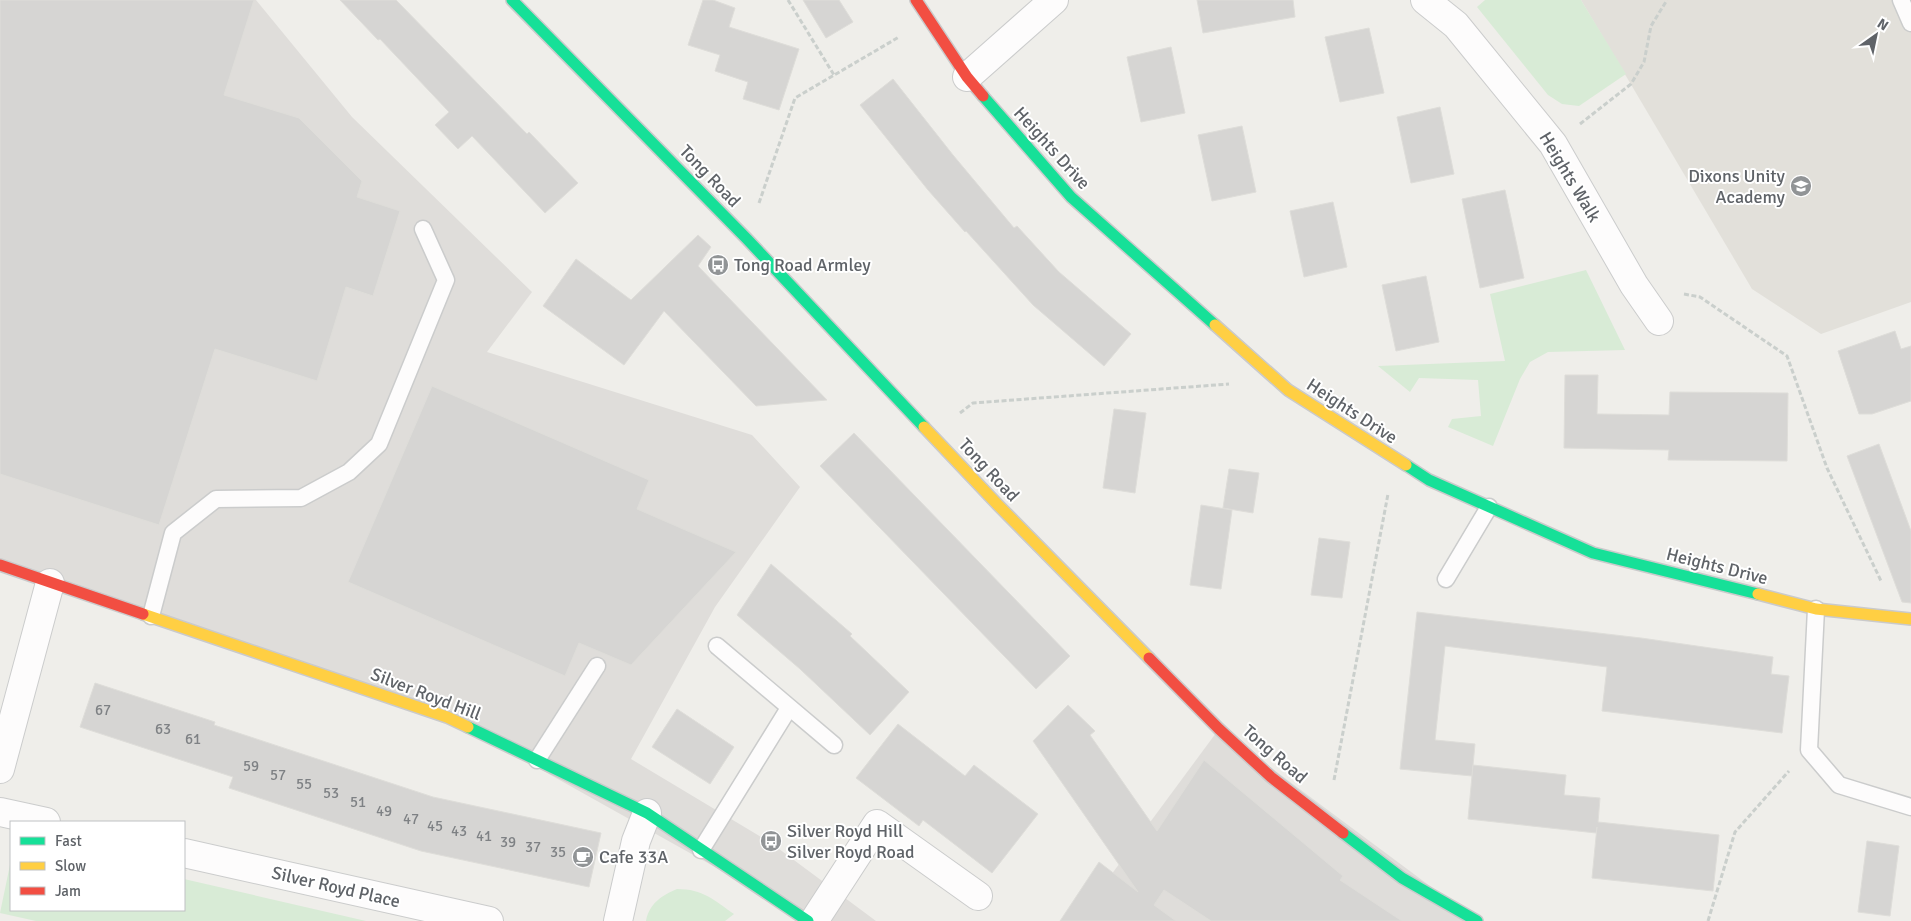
<svg xmlns="http://www.w3.org/2000/svg" width="1911" height="921" font-family="Signika,sans-serif">
<style>
.industrial{fill:#dfddda}
.education{fill:#e2e0da}
.green{fill:#d8ebd6}
.building{fill:#d6d5d3;stroke:#deddd9}
.lines{fill:none;stroke-linecap:round;stroke-linejoin:round}
.lane-casing{stroke:#cbcccc;stroke-width:19}
.street-casing{stroke:#cbcccc;stroke-width:30}
.fast-casing{stroke:#cacacb;stroke-width:14}
.slow-casing{stroke:#cacacb;stroke-width:14}
.jam-casing{stroke:#cacacb;stroke-width:14}
.path{stroke:#cacfcc;stroke-width:3;stroke-dasharray:5 2.5;stroke-linecap:butt}
.lane{stroke:#fdfcfc;stroke-width:16}
.street{stroke:#fdfcfc;stroke-width:28}
.fast{stroke:#16e098;stroke-width:11}
.slow{stroke:#ffcf43;stroke-width:11}
.jam{stroke:#f24e42;stroke-width:11}
.labels{text-anchor:middle;dominant-baseline:central;stroke-width:4;stroke-linejoin:round;paint-order:stroke}
.number-label{font-size:15px;fill:#7e8184}
.street-label{font-size:18px;fill:#5f6368;stroke:#fff}
.poi-label{font-size:18px;fill:#5f6368;stroke:#fff;text-anchor:start}
</style>
<rect width="100%" height="100%" fill="#efeeea"/>
<!-- industrial -->
<g class="industrial">
<polygon points="0,0 256,0 352,117 532,292 487,352 752,435 800,487 715,607 631,759 771,843 876,921 808,921 797,913 447,717 0,565"/>
<polygon points="1219,729 1477,921 1077,921"/>
</g>
<!-- education -->
<polygon class="education" points="1581,0 1911,0 1911,302 1821,334 1752,289"/>
<!-- green -->
<g class="green">
<polygon points="1485,0 1581,0 1626,74 1579,106 1562,104 1548,95 1477,7"/>
<polygon points="1586,270 1625,350 1548,352 1530,362 1520,379 1493,446 1448,427 1452,419 1481,416 1478,380 1419,378 1410,392 1378,366 1505,361 1490,294"/>
<polygon points="11,860 11,910 184,910 184,879 366,921 36,921 0,913"/>
<path d="M677,889c26,0 37,11 57,25l-9,7h-79c3,-17 16,-26 31,-32z"/>
</g>
<!-- building -->
<g class="building">
<polygon points="0,0 254,0 224,95 299,118 362,181 357,197 400,211 373,296 346,287 317,381 215,349 159,525 0,474"/>
<polygon points="340,0 396,0 527,134 529,132 578,183 545,213 472,136 458,149 435,125 449,112 380,39 378,40"/>
<polygon points="703,0 713,0 735,8 729,27 799,49 779,110 743,99 748,82 715,71 720,55 688,45"/>
<polygon points="803,0 839,0 853,22 826,38"/>
<polygon points="1197,0 1293,0 1295,17 1203,33"/>
<polygon points="1369,28 1384,93 1340,102 1325,37"/>
<polygon points="1171,47 1185,113 1141,122 1127,57"/>
<polygon points="893,79 953,155 1014,228 1017,226 1059,272 1131,334 1104,366 1033,305 966,231 965,232 928,190 860,105"/>
<polygon points="1440,107 1454,174 1411,183 1397,117"/>
<polygon points="1242,126 1256,192 1212,201 1198,135"/>
<polygon points="1505,190 1524,278 1480,288 1462,199"/>
<polygon points="1333,202 1347,267 1304,277 1290,211"/>
<polygon points="698,235 711,247 698,266 827,400 756,406 664,311 624,365 543,306 576,259 631,300"/>
<polygon points="1426,276 1439,342 1396,351 1382,285"/>
<polygon points="1895,331 1901,349 1911,346 1911,401 1872,414 1859,414 1838,351"/>
<polygon points="1565,375 1598,375 1597,414 1669,415 1670,392 1788,393 1787,461 1668,460 1669,450 1564,448"/>
<polygon points="432,386 649,480 637,509 736,552 631,665 579,643 565,676 348,582"/>
<polygon points="1114,409 1146,413 1135,493 1103,488"/>
<polygon points="854,433 1070,656 1036,689 820,466"/>
<polygon points="1879,444 1911,531 1911,603 1902,602 1847,456"/>
<polygon points="1229,469 1259,473 1253,513 1223,508"/>
<polygon points="1201,505 1232,510 1221,589 1190,585"/>
<polygon points="1319,538 1350,542 1342,598 1311,595"/>
<polygon points="771,564 852,634 850,636 909,692 870,735 800,669 737,615"/>
<polygon points="1417,612 1641,638 1773,657 1771,674 1789,676 1782,733 1602,711 1607,667 1445,646 1435,740 1475,744 1472,776 1400,769"/>
<polygon points="95,683 215,722 214,725 433,797 601,833 589,887 421,851 229,788 233,777 80,727"/>
<polygon points="1068,705 1095,731 1090,735 1157,831 1204,760 1343,876 1340,880 1402,921 1211,921 1164,890 1154,905 1176,921 1060,921 1099,862 1138,892 1033,741"/>
<polygon points="677,709 734,747 710,784 652,747"/>
<polygon points="898,724 965,776 974,765 1038,814 992,873 923,820 919,826 856,778"/>
<polygon points="1473,765 1566,775 1564,795 1600,798 1598,822 1719,835 1713,891 1592,878 1597,827 1596,833 1468,819"/>
<polygon points="1867,841 1899,846 1890,916 1858,912"/>
</g>
<g class="lines">
<!-- lane casing -->
<g class="lane-casing">
<g id="lane">
<polyline points="1901,0 1911,23"/>
<polyline points="1446,579 1489,507"/>
<polyline points="1816,609 1809,750 1839,785 1911,807"/>
<polyline points="151,616 173,533 216,499 301,498 349,472 379,444 446,280 423,229"/>
<polyline points="717,646 834,745"/>
<polyline points="537,760 597,666"/>
<polyline points="701,850 789,708"/>
</g>
</g>
<!-- street casing -->
<g class="street-casing">
<g id="street">
<polyline points="1425,0 1456,25 1553,144 1634,285 1659,321"/>
<polyline points="967,77 1054,0"/>
<polyline points="0,769 50,583"/>
<polyline points="0,812 46,822"/>
<polyline points="184,853 489,921"/>
<polyline points="618,921 636,841 647,813"/>
<polyline points="814,921 877,824 978,896"/>
</g>
</g>
<!-- fast casing -->
<g class="fast-casing">
<g id="fast">
<polyline points="512,0 747,239 924,427"/>
<polyline points="983,96 1071,197 1215,325"/>
<polyline points="1406,465 1429,480 1593,553 1758,594"/>
<polyline points="468,727 647,813 808,921"/>
<polyline points="1343,833 1402,878 1477,921"/>
</g>
</g>
<!-- slow casing -->
<g class="slow-casing">
<g id="slow">
<polyline points="1215,325 1288,390 1406,465"/>
<polyline points="924,427 998,505 1149,658"/>
<polyline points="1758,594 1816,609 1911,619"/>
<polyline points="143,614 447,717 468,727"/>
</g>
</g>
<!-- jam casing -->
<g class="jam-casing">
<g id="jam">
<polyline points="916,0 967,77 983,96"/>
<polyline points="0,565 143,614"/>
<polyline points="1149,658 1219,729 1271,777 1343,833"/>
</g>
</g>
<!-- path -->
<g class="path">
<polyline points="788,0 834,75"/>
<polyline points="1580,124 1631,84 1644,62 1651,26 1667,0"/>
<polyline points="759,203 795,98 899,37"/>
<polyline points="1684,294 1700,297 1787,356 1827,468 1881,581"/>
<polyline points="960,413 973,403 1229,384"/>
<polyline points="1334,780 1388,494"/>
<polyline points="1708,921 1735,832 1789,771"/>
</g>
<!-- lane -->
<use href="#lane" class="lane"/>
<!-- street -->
<use href="#street" class="street"/>
<!-- fast -->
<use href="#fast" class="fast"/>
<!-- slow -->
<use href="#slow" class="slow"/>
<!-- jam -->
<use href="#jam" class="jam"/>
</g>
<!-- icons -->
<defs>
<g id="school-disc" transform="scale(1.125)"><circle r="9.5" fill="#919496" stroke="#fff"/><path d="M0-5L7-2L0 1L-7-2ZM-4 1L0 2.5L4 1V4Q0 6-4 4Z" fill="#fff"/></g>
<g id="bus-disc" transform="scale(1.125)"><circle r="9.5" fill="#919496" stroke="#fff"/><path d="M-5-6H5V4H4V6H2V4H-2V6H-4V4H-5ZM-3.5-4V0h7V-4ZM-3.5 1.2v1.5H-2V1.2ZM2 1.2v1.5H3.5V1.2Z" fill="#fff"/></g>
<g id="cafe-disc" transform="scale(1.125)"><circle r="9.5" fill="#919496" stroke="#fff"/><path d="M-5.5-4.5H6V0H3Q3 3.5 0 3.5H-2.5Q-5.5 3.5-5.5 0ZM3-3.2v2h1.7v-2ZM-6 4.5H4V6H-6Z" fill="#fff"/></g>
</defs>
<g fill-rule="evenodd">
<use href="#school-disc" x="1801" y="186"/>
<use href="#bus-disc" x="718" y="265"/>
<use href="#bus-disc" x="771" y="841"/>
<use href="#cafe-disc" x="583" y="857"/>
</g>
<g class="labels">
<!-- number labels -->
<g class="number-label">
<text x="103" y="710">67</text>
<text x="163" y="729">63</text>
<text x="193" y="739">61</text>
<text x="251" y="766">59</text>
<text x="278" y="775">57</text>
<text x="304" y="784">55</text>
<text x="331" y="793">53</text>
<text x="358" y="802">51</text>
<text x="384" y="811">49</text>
<text x="411" y="819">47</text>
<text x="435" y="826">45</text>
<text x="459" y="831">43</text>
<text x="484" y="836">41</text>
<text x="508" y="842">39</text>
<text x="533" y="847">37</text>
<text x="558" y="852">35</text>
</g>
<!-- street labels -->
<g class="street-label">
<text transform="translate(1052 148) rotate(48)">Heights Drive</text>
<text transform="translate(710 176) rotate(46)">Tong Road</text>
<text transform="translate(1570 177) rotate(59)">Heights Walk</text>
<text transform="translate(1352 411) rotate(33)">Heights Drive</text>
<text transform="translate(989 470) rotate(47)">Tong Road</text>
<text transform="translate(1717 566) rotate(14)">Heights Drive</text>
<text transform="translate(426 694) rotate(21)">Silver Royd Hill</text>
<text transform="translate(1275 754) rotate(41)">Tong Road</text>
<text transform="translate(336 887) rotate(13)">Silver Royd Place</text>
</g>
<!-- poi labels -->
<g class="poi-label">
<text x="1785" y="176" text-anchor="end">Dixons Unity<tspan x="1785" dy="21">Academy</tspan></text>
<text x="734" y="265">Tong Road Armley</text>
<text x="787" y="831">Silver Royd Hill<tspan x="787" dy="21">Silver Royd Road</tspan></text>
<text x="599" y="857">Cafe 33A</text>
</g>
</g>
<!-- legend -->
<rect x="10" y="821" width="175" height="90" fill="#ffffff" stroke="#bfc1c3"/>
<rect x="20" y="837" width="25" height="8" fill="#16e098" stroke="#bfc1c3"/>
<text x="55" y="846" font-size="15" fill="#5f6368">Fast</text>
<rect x="20" y="862" width="25" height="8" fill="#ffcf43" stroke="#bfc1c3"/>
<text x="55" y="871" font-size="15" fill="#5f6368">Slow</text>
<rect x="20" y="887" width="25" height="8" fill="#f24e42" stroke="#bfc1c3"/>
<text x="55" y="896" font-size="15" fill="#5f6368">Jam</text>
<!-- north arrow -->
<g transform="translate(1876 35) rotate(33)" stroke="#ffffff" stroke-width="4" paint-order="stroke">
<path d="M0-4L9 19L0 12L-9 19Z" fill="#5f6368"/>
<text y="-8" font-size="14" font-weight="bold" text-anchor="middle" fill="#5f6368">N</text>
</g>
</svg>
